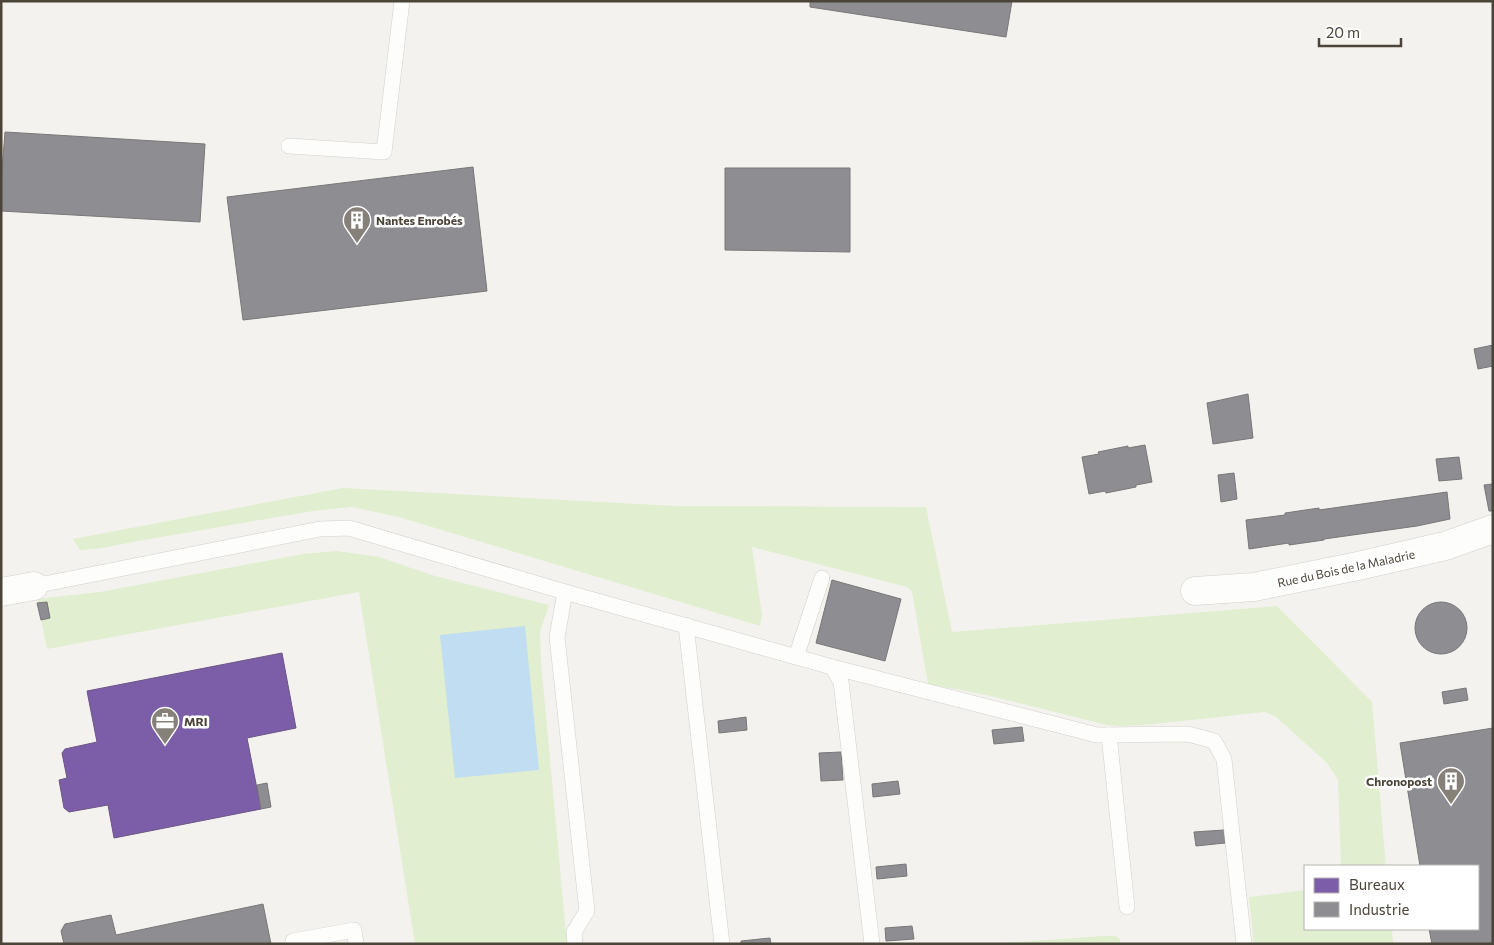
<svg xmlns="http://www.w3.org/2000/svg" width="1494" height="945" font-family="Commissioner,sans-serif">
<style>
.green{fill:#e1eecf}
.water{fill:#c0ddf1}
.offices{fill:#7b5ea7;stroke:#6d5686}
.industry{fill:#8d8d92;stroke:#797777}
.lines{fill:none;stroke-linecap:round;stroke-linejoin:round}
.lane-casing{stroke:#d2d0cb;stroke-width:16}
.street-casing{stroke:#d2d0cb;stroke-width:29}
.lane{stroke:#fdfdfc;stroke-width:15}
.street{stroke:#fdfdfc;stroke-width:28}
.labels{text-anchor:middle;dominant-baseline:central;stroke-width:5;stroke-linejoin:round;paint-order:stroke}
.poi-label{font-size:12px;font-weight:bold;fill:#4b4439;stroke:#fff;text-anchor:start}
.street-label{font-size:12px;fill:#4b4439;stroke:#fff}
</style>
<rect width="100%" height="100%" fill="#f4f2ee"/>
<!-- green -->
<g class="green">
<polygon points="343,488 676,506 926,507 952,632 1277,606 1372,702 1386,866 1341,866 1338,780 1327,763 1276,717 1265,712 1154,724 1123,726 1107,725 987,695 928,684 912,592 907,587 752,547 762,615 760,626 399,517 352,507 313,511 138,541 103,548 80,550 73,539"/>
<polygon points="337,551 379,557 435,576 549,605 540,632 541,662 567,944 415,944 359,592 47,649 37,599 100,592 303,554"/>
<polygon points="1305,890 1305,929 1392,929 1393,944 1254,944 1249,897"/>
<polygon points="1104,936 1116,936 1120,939 1120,944 987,944"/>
</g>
<!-- water -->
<polygon class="water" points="525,626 539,770 455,778 440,635"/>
<!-- offices -->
<polygon class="offices" points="282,653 296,728 247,738 261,809 114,838 108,805 69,812 64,808 59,780 67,778 62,753 65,749 97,742 87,691"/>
<!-- industry -->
<g class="industry">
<polygon points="810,1 1012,1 1006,37 810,7"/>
<polygon points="5,132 205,144 200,222 1,211 1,183"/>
<polygon points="473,167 487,291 243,320 227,197"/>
<polygon points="725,168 850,168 850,252 725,250"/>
<polygon points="1493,345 1493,366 1478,369 1474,349"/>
<polygon points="1248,394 1253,438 1213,444 1207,403"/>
<polygon points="1145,445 1152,482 1136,485 1136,487 1106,493 1105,491 1089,494 1082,457 1099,454 1098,452 1128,446 1128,448"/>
<polygon points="1459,457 1462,479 1439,481 1436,459"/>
<polygon points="1234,473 1237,499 1221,502 1218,475"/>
<polygon points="1493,484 1493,511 1489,511 1484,485"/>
<polygon points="1447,492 1450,519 1417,526 1324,539 1324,540 1289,545 1289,543 1249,549 1246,520 1285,515 1285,513 1319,508 1319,510"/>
<polygon points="832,580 901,599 885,661 816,643"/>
<polygon points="47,602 50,618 41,620 37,603"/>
<circle cx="1441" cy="628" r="26"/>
<polygon points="1466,688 1468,700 1444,704 1442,692"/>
<polygon points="746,717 747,730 719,733 718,721"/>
<polygon points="1022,727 1024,741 994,744 992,730"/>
<polygon points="1493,728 1493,944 1432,944 1429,929 1478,929 1478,866 1420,866 1400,743"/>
<polygon points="841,752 843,780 821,781 819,753"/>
<polygon points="898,781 900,794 873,797 872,784"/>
<polygon points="267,783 271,807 261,809 257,785"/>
<polygon points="1224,830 1225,843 1196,846 1194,832"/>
<polygon points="906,864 907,876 877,879 876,867"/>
<polygon points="263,904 271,944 64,944 61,931 65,924 111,915 116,935"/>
<polygon points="912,926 914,939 886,941 885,928"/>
<polygon points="770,938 771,944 741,944 741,941"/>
</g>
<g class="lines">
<!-- lane casing -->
<g class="lane-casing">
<g id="lane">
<polyline points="289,146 384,152 402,1"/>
<polyline points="34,586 320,529 349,528 565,592 832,667 841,682 872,944"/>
<polyline points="565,592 557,637 587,911 574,932 575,944"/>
<polyline points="686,625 722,944"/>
<polyline points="796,657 822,578"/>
<polyline points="832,667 1097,735 1188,734 1214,741 1224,759 1244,944"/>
<polyline points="1109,735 1127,907"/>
<polyline points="293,944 293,941 354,930 356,944"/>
</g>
</g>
<!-- street casing -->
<g class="street-casing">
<g id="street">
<polyline points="1195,591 1254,587 1358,566 1445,546 1493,529"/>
<polyline points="1,592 34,586"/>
</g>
</g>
<!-- lane -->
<use href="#lane" class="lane"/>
<!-- street -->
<use href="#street" class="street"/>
</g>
<!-- icons -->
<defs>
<g id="building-pin" transform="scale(1.4375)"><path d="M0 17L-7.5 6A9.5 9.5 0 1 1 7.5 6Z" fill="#868178" stroke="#fff"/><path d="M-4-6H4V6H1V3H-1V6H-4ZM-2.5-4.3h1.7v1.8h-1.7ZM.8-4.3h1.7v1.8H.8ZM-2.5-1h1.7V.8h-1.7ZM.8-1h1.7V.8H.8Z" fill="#fff"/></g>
<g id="office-pin" transform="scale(1.4375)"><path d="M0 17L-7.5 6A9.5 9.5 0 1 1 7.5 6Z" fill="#868178" stroke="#fff"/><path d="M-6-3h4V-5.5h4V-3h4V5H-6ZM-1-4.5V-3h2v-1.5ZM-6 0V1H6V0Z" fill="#fff"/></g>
</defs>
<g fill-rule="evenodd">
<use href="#building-pin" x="357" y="220"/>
<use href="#office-pin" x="165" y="721"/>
<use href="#building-pin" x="1451" y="781"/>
</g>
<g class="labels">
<!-- poi labels -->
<g class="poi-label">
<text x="376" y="220">Nantes Enrobés</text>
<text x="184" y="721">MRI</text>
<text x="1432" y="781" text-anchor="end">Chronopost</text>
</g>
<!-- street labels -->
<g class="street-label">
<text transform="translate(1346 568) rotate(-12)">Rue du Bois de la Maladrie</text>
</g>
</g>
<!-- border -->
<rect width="1494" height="945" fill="none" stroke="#4b4439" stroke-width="5"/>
<!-- legend -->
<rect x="1304" y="865" width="175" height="65" fill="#ffffff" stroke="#b7b4b0"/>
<rect x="1314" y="878" width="25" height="15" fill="#7b5ea7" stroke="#b7b4b0"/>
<text x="1349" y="890" font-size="15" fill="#4b4439">Bureaux</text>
<rect x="1314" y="902" width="25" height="15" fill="#8d8d92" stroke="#b7b4b0"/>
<text x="1349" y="915" font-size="15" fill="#4b4439">Industrie</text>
<!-- scale -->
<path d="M1319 38v8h82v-8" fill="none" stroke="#4b4439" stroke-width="2.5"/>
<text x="1326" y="38" font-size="15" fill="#4b4439" stroke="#ffffff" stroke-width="4" paint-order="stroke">20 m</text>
</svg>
